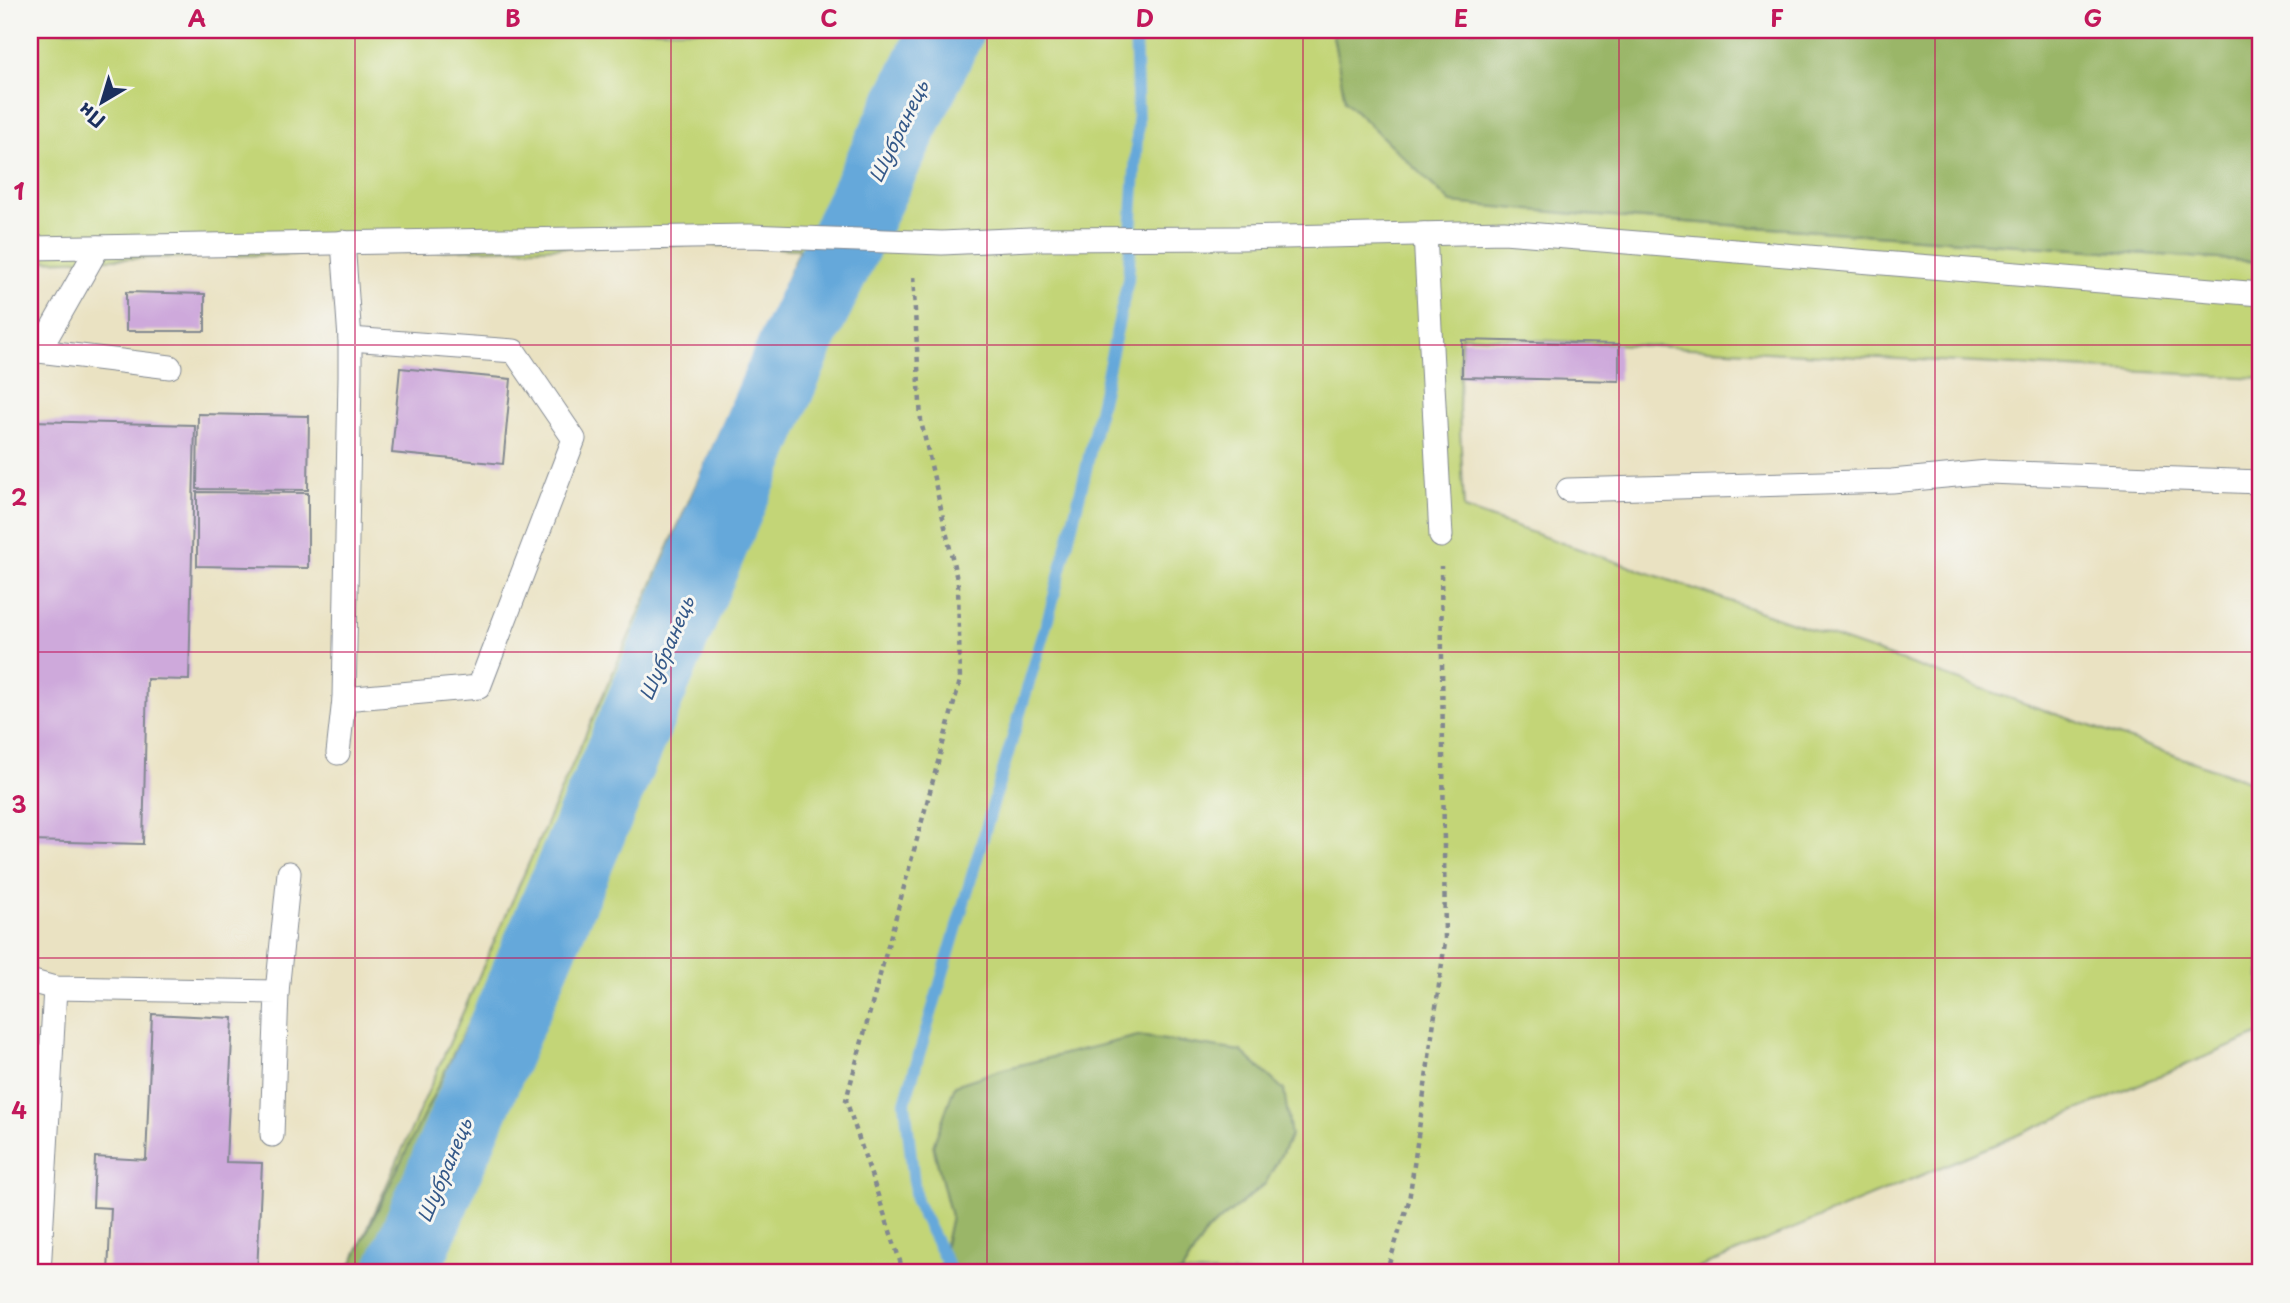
<svg xmlns="http://www.w3.org/2000/svg" width="2290" height="1303" font-family="'Playpen Sans',sans-serif">
<style>
.green{fill:#c3d577;stroke:#6f826a;stroke-width:2}
.forest{fill:#9ab668;stroke:#5a7263;stroke-width:2}
.lines{fill:none;stroke-linecap:round;stroke-linejoin:round}
.stream{stroke:#65a8da;stroke-width:12}
.river{stroke:#65a8da;stroke-width:74}
.building{fill:#cea9db}
.lane-casing{stroke:#828890;stroke-width:25}
.path{stroke:#828890;stroke-width:4.5;stroke-dasharray:5 5;stroke-linecap:butt}
.lane{stroke:#fff;stroke-width:23}
.grid{fill:none;stroke:#c2185b;stroke-width:2;stroke-opacity:0.55}
.labels{text-anchor:middle;dominant-baseline:central;stroke-width:6;stroke-linejoin:round;paint-order:stroke}
.water-label{font-size:19px;font-style:italic;fill:#355989;stroke:#f6f6f2}
.neatline{fill:none;stroke:#c2185b;stroke-width:2.5}
.grid-label{font-size:23px;text-anchor:middle;font-weight:bold;fill:#c2185b}
</style>
<rect width="100%" height="100%" fill="#f6f6f2"/>
<filter id="ink" filterUnits="userSpaceOnUse"><feTurbulence type="fractalNoise" baseFrequency=".0143" numOctaves="2"/><feDisplacementMap in="SourceGraphic" scale="14" xChannelSelector="R" yChannelSelector="G"/><feConvolveMatrix kernelMatrix="1 2 1 2 8 2 1 2 1" color-interpolation-filters="sRGB"/></filter>
<filter id="wash" filterUnits="userSpaceOnUse"><feTurbulence type="fractalNoise" baseFrequency=".00686" numOctaves="4" result="noise"/><feDisplacementMap in="SourceGraphic" scale="28" xChannelSelector="R" yChannelSelector="G"/><feGaussianBlur stdDeviation="1.57" result="paint"/><feColorMatrix in="noise" values="0 0 0 0 0 0 0 0 0 0 0 0 0 0 0 0 0 1.4 0 .05"/><feComposite in="paint" operator="in"/></filter>
<g filter="url(#wash)">
<rect width="100%" height="100%" fill="#eae2c2"/>
<!-- green -->
<polygon class="green" points="30,30 1332,30 1346,101 1585,215 2260,262 2260,378 1461,336 1459,408 1464,509 2260,785 2260,1034 1687,1273 1181,1273 1207,1231 1265,1184 1291,1136 933,1146 951,1216 939,1273 383,1273 351,1266 800,249 688,244 30,261"/>
<!-- forest -->
<g class="forest">
<polygon points="1332,30 2260,30 2260,262 1585,215 1451,203 1345,101"/>
<polygon points="824,254 848,259 412,1273 347,1273 550,854"/>
<polygon points="1138,1036 1241,1051 1284,1090 1291,1136 1265,1184 1207,1231 1181,1273 939,1273 951,1216 933,1146 955,1085 1003,1069"/>
</g>
<g class="lines">
<!-- stream -->
<polyline class="stream" points="952,1273 916,1202 905,1102 1051,608 1085,474 1128,280 1138,122 1135,30"/>
<!-- river -->
<polyline class="river" points="401,1273 799,337 947,30"/>
</g>
<g id="blocks">
<!-- building -->
<g class="building">
<polygon points="126,292 205,294 205,331 126,331"/>
<polygon points="1462,340 1619,344 1619,381 1462,377"/>
<polygon points="400,368 511,379 503,464 392,453"/>
<polygon points="198,414 309,416 308,490 197,489"/>
<polygon points="30,421 195,425 189,680 147,679 143,844 30,841"/>
<polygon points="197,492 308,493 308,568 197,566"/>
<polygon points="152,1014 233,1018 226,1162 262,1163 257,1273 108,1273 111,1208 93,1207 95,1157 146,1160"/>
</g>
</g>
</g>
<g filter="url(#ink)">
<use href="#blocks" fill-opacity="0" stroke="#828890" stroke-width="2"/>
<g class="lines">
<!-- lane casing -->
<g class="lane-casing">
<g id="lane">
<polyline points="1425,234 1441,536"/>
<polyline points="30,248 749,236 942,243 1031,239 1241,238 1504,232 2260,294"/>
<polyline points="39,351 98,247"/>
<polyline points="30,352 39,351 170,367"/>
<polyline points="1568,490 1892,481 1988,472 2260,482"/>
<polyline points="344,699 479,687 574,439 514,351 350,339"/>
<polyline points="338,753 344,699 350,376 350,339 343,242"/>
<polyline points="30,981 55,988 277,992 272,1135"/>
<polyline points="277,992 289,873"/>
<polyline points="39,1273 55,988"/>
</g>
</g>
<!-- path -->
<g class="path">
<polyline points="904,1273 846,1100 960,681 958,584 921,421 913,274"/>
<polyline points="1386,1273 1409,1201 1445,942 1441,566"/>
</g>
<!-- lane -->
<use href="#lane" class="lane"/>
</g>
</g>
<!-- grid -->
<path class="grid" d="M355,30v1243M671,30v1243M987,30v1243M1303,30v1243M1619,30v1243M1935,30v1243M30,345h2230M30,652h2230M30,958h2230"/>
<g class="labels">
<!-- water labels -->
<g class="water-label">
<text transform="translate(898 131) rotate(-64)">Шубранець</text>
<text transform="translate(666 648) rotate(-67)">Шубранець</text>
<text transform="translate(444 1170) rotate(-67)">Шубранець</text>
</g>
</g>
<!-- margin -->
<rect width="2290" height="1303" fill="none" stroke="#f6f6f2" stroke-width="77"/>
<!-- north arrow -->
<g transform="translate(102 102) rotate(218)" stroke="#f6f6f2" stroke-width="5" paint-order="stroke">
<path d="M0-5L12 26L0 18L-12 26Z" fill="#1b2f5e"/>
<text y="-10" font-size="19" font-weight="bold" text-anchor="middle" fill="#1b2f5e">Пн</text>
</g>
<rect x="38" y="38" width="2214" height="1226" class="neatline"/>
<g class="grid-label">
<text x="197" y="27">A</text>
<text x="513" y="27">B</text>
<text x="829" y="27">C</text>
<text x="1145" y="27">D</text>
<text x="1461" y="27">E</text>
<text x="1777" y="27">F</text>
<text x="2093" y="27">G</text>
<text x="19" y="200">1</text>
<text x="19" y="506">2</text>
<text x="19" y="813">3</text>
<text x="19" y="1119">4</text>
</g>
</svg>
